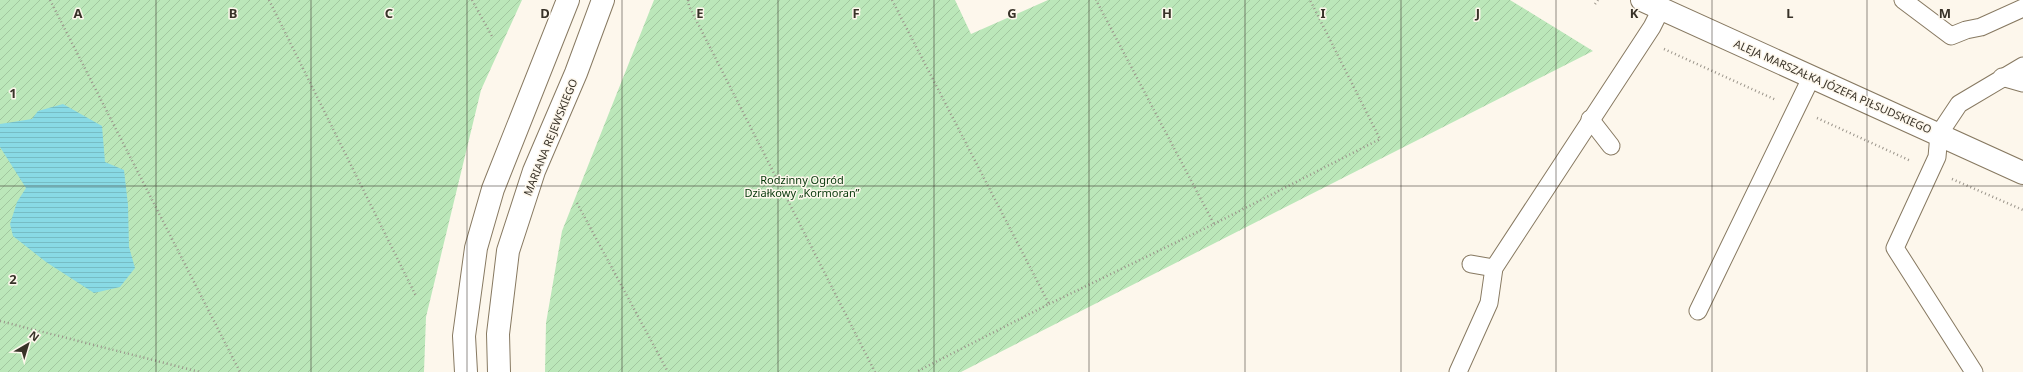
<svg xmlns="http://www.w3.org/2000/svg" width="2023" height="372" font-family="'Noto Sans',sans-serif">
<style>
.garden{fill:url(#garden-furrows)}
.water{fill:url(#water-rules)}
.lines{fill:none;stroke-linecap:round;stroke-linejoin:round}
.service-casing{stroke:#877961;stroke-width:19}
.minor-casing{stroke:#877961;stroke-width:24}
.tertiary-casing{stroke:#877961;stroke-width:24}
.path{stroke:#9a948a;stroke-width:2.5;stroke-dasharray:1 3;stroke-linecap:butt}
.service{stroke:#fff;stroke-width:17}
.minor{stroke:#fff;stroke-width:22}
.tertiary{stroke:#fff;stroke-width:22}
.grid{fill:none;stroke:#383228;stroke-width:1;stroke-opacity:0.55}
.labels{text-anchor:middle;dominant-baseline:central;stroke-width:3;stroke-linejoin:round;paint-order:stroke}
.street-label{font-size:11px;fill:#383228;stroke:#fdf7ec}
.park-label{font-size:11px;fill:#043608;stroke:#fdf7ec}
.grid-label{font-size:13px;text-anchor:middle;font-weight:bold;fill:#383228;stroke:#fdf7ec;stroke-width:3;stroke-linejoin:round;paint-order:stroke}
</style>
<defs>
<pattern id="garden-furrows" width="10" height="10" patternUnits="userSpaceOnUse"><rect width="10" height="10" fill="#bbe7b9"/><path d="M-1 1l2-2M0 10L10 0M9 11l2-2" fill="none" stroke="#a2c79f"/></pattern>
<pattern id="water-rules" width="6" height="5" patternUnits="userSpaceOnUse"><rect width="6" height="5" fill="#89dae5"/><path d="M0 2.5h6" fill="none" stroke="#77bcc4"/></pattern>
</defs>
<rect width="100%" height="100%" fill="#fdf7ec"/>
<!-- garden -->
<g class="garden">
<polygon points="0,0 522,0 481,90 426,317 424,372 0,372"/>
<polygon points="654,0 955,0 971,34 1048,0 1510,0 1593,51 961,372 545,372 546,323 562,231"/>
</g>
<!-- water -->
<polygon class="water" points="63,104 102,126 105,162 124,170 128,205 129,247 135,268 120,287 94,293 46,262 13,236 10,224 17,202 26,188 0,147 0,124 32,119 38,111"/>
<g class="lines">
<!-- service casing -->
<g class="service-casing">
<g id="service">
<polyline points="1903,0 1951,36 1966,30 1981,27 2023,8"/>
<polyline points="2002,77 2023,83"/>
<polyline points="1590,119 1611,146"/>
<polyline points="1471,264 1494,268"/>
<polyline points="1698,311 1812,76"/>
<polyline points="1458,372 1489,303 1494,268 1652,27 1661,9"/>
<polyline points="1974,372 1895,248 1937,157 1939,134 1959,104 2023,66"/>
</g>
</g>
<!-- minor casing -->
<g class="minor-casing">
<g id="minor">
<polyline points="466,372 464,336 476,248 493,189 568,0"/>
<polyline points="499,372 498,334 508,251 534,171 576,73 603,0"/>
</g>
</g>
<!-- tertiary casing -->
<g class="tertiary-casing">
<polyline id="tertiary" points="1642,0 2023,173"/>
</g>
<!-- path -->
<g class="path">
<polyline points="50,0 240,372"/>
<polyline points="269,0 416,296"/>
<polyline points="472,0 493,38"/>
<polyline points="688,0 689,6 875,372"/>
<polyline points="892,0 1049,304 916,372"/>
<polyline points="1595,4 1598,0"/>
<polyline points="1664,49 1776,100"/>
<polyline points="1817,118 1911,161"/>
<polyline points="1952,179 2023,210"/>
<polyline points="577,203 668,372"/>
<polyline points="1214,224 1380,139 1310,0"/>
<polyline points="1049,304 1214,224 1096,0"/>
<polyline points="0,321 200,372"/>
</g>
<!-- service -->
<use href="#service" class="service"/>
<!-- minor -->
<use href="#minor" class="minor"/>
<!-- tertiary -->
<use href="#tertiary" class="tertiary"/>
</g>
<!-- grid -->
<path class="grid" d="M156,0v372M311,0v372M467,0v372M622,0v372M778,0v372M934,0v372M1089,0v372M1245,0v372M1401,0v372M1556,0v372M1712,0v372M1867,0v372M0,186h2023"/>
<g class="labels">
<!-- street labels -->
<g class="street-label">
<text transform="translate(1833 86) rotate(24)">ALEJA MARSZAŁKA JÓZEFA PIŁSUDSKIEGO</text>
<text transform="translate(550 137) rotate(-68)">MARIANA REJEWSKIEGO</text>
</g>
<!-- park labels -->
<g class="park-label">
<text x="802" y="179">Rodzinny Ogród<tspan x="802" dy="13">Działkowy „Kormoran”</tspan></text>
</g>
</g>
<g class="grid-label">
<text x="78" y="18">A</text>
<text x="233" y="18">B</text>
<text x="389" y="18">C</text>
<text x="545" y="18">D</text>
<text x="700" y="18">E</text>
<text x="856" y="18">F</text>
<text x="1012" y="18">G</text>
<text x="1167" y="18">H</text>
<text x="1323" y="18">I</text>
<text x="1478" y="18">J</text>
<text x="1634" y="18">K</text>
<text x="1790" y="18">L</text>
<text x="1945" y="18">M</text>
<text x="13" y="98">1</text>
<text x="13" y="284">2</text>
</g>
<!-- north arrow -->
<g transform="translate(28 344) rotate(38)" stroke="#fdf7ec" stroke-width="3" paint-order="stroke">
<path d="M0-3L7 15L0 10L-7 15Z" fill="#383228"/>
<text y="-6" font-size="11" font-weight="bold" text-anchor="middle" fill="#383228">N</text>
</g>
</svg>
